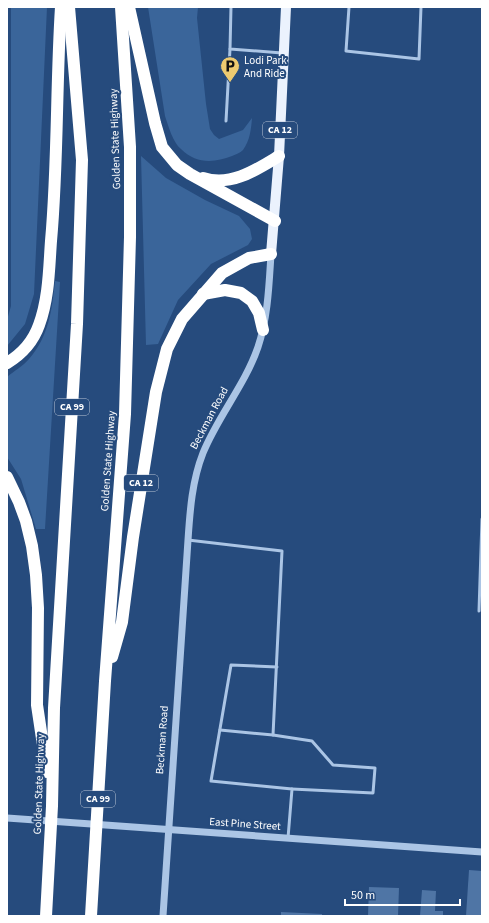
<svg xmlns="http://www.w3.org/2000/svg" width="489" height="923" font-family="'Source Sans 3',sans-serif">
<style>
.green{fill:#3a659a}
.building{fill:#4f75a5}
.lines{fill:none;stroke-linecap:round;stroke-linejoin:round}
.service{stroke:#abc5e5;stroke-width:3}
.tertiary{stroke:#abc5e5;stroke-width:7}
.primary{stroke:#ebf2fd;stroke-width:10}
.motorway{stroke:#fff;stroke-width:12}
.labels{text-anchor:middle;dominant-baseline:central;stroke-width:4;stroke-linejoin:round;paint-order:stroke}
.shield{fill:#264b7d;stroke:#bec9d8;stroke-width:1}
.shield-label{font-size:10px;font-weight:bold;fill:#fff}
.poi-label{font-size:11px;fill:#fff;stroke:#264b7d;text-anchor:start}
.street-label{font-size:11px;fill:#fff;stroke:#264b7d}
</style>
<rect width="100%" height="100%" fill="#264b7d"/>
<!-- green -->
<g class="green">
<polygon points="11,7 47,7 34,294 25,324 7,346 7,320 11,306"/>
<path d="M148,7h50l-1,11 9,86 4,25 4,6 5,4 24,-9 9,-12c-1,12 -2,22 -9,32 -3,3 -7,4 -11,6 -18,7 -36,8 -51,-7 -8,-6 -13,-24 -16,-33z"/>
<polygon points="141,156 166,178 205,200 239,216 250,229 252,239 248,245 211,264 178,300 158,344 146,345"/>
<path d="M55,281l5,1 -15,247h-9l-15,-50 -14,-22v-80c7,-6 16,-11 22,-18 20,-23 23,-49 26,-78z"/>
</g>
<!-- building -->
<g class="building">
<polygon points="469,870 482,871 482,916 466,916"/>
<polygon points="369,887 399,888 398,916 368,916"/>
<polygon points="422,890 436,891 435,911 443,911 443,916 420,916"/>
<polygon points="281,912 322,914 322,916 281,916"/>
</g>
<g class="lines">
<!-- service -->
<g class="service">
<polyline points="231,7 230,49 282,53"/>
<polyline points="349,7 346,51 419,59 421,7"/>
<polyline points="226,121 230,49"/>
<polyline points="188,540 282,551 273,735 312,741 333,765 375,768 373,793 292,789"/>
<polyline points="479,611 482,519"/>
<polyline points="277,667 231,665 211,781 292,789 288,838"/>
<polyline points="220,730 273,735"/>
</g>
<!-- tertiary -->
<g class="tertiary">
<polyline points="7,818 482,852"/>
<path d="M163,916l25,-376c2,-30 4,-59 15,-87 15,-37 42,-68 55,-106 10,-30 11,-62 13,-93"/>
</g>
<!-- primary -->
<polyline class="primary" points="271,254 279,156 286,7"/>
<!-- motorway -->
<g class="motorway">
<polyline points="129,7 155,123 162,147 177,165 190,174 275,221"/>
<path d="M203,178c28,9 53,-8 76,-22"/>
<polyline points="203,294 225,290 241,293 252,301 259,313 263,330"/>
<path d="M7,363c15,-9 26,-21 32,-38 10,-27 10,-57 12,-84 7,-78 5,-156 10,-234"/>
<polyline points="7,477 19,502 26,521 32,546 36,575 38,608 37,705 47,772"/>
<polyline points="112,657 122,622 133,537 156,392 167,349 182,319 222,273 249,258 271,254"/>
<polyline points="46,916 52,806 54,708 77,324 82,160 69,7"/>
<polyline points="91,916 105,681 125,414 130,237 130,147 121,7"/>
</g>
</g>
<!-- icons -->
<defs>
<g id="parking-pin" transform="scale(1)"><path d="M0 17L-7.5 6A9.5 9.5 0 1 1 7.5 6Z" fill="#edca70" stroke="#264b7d"/><path d="M-3.5-5.5H1a3.5 3.5 0 0 1 0 7H-1V5.5H-3.5ZM-1-3.4V-.6H.8a1.4 1.4 0 0 0 0-2.8Z" fill="#111"/></g>
</defs>
<g fill-rule="evenodd">
<use href="#parking-pin" x="230" y="66"/>
</g>
<g class="labels">
<!-- shield labels -->
<g class="shield">
<rect x="263" y="122" width="34" height="16" rx="3"/>
<rect x="55" y="399" width="34" height="16" rx="3"/>
<rect x="124" y="475" width="34" height="16" rx="3"/>
<rect x="81" y="791" width="34" height="16" rx="3"/>
</g>
<g class="shield-label">
<text x="280" y="130">CA 12</text>
<text x="72" y="407">CA 99</text>
<text x="141" y="483">CA 12</text>
<text x="98" y="799">CA 99</text>
</g>
<!-- poi labels -->
<g class="poi-label">
<text x="244" y="60">Lodi Park<tspan x="244" dy="13">And Ride</tspan></text>
</g>
<!-- street labels -->
<g class="street-label">
<text transform="translate(115 139) rotate(-92)">Golden State Highway</text>
<text transform="translate(209 418) rotate(-62)">Beckman Road</text>
<text transform="translate(108 461) rotate(-86)">Golden State Highway</text>
<text transform="translate(162 740) rotate(-86)">Beckman Road</text>
<text transform="translate(39 784) rotate(-88)">Golden State Highway</text>
<text transform="translate(245 824) rotate(4)">East Pine Street</text>
</g>
</g>
<!-- border -->
<rect width="489" height="923" fill="none" stroke="#ffffff" stroke-width="16"/>
<!-- scale -->
<path d="M345 899v6h115v-6" fill="none" stroke="#ffffff" stroke-width="2"/>
<text x="351" y="899" font-size="12" fill="#ffffff" stroke="#264b7d" stroke-width="3" paint-order="stroke">50 m</text>
</svg>
